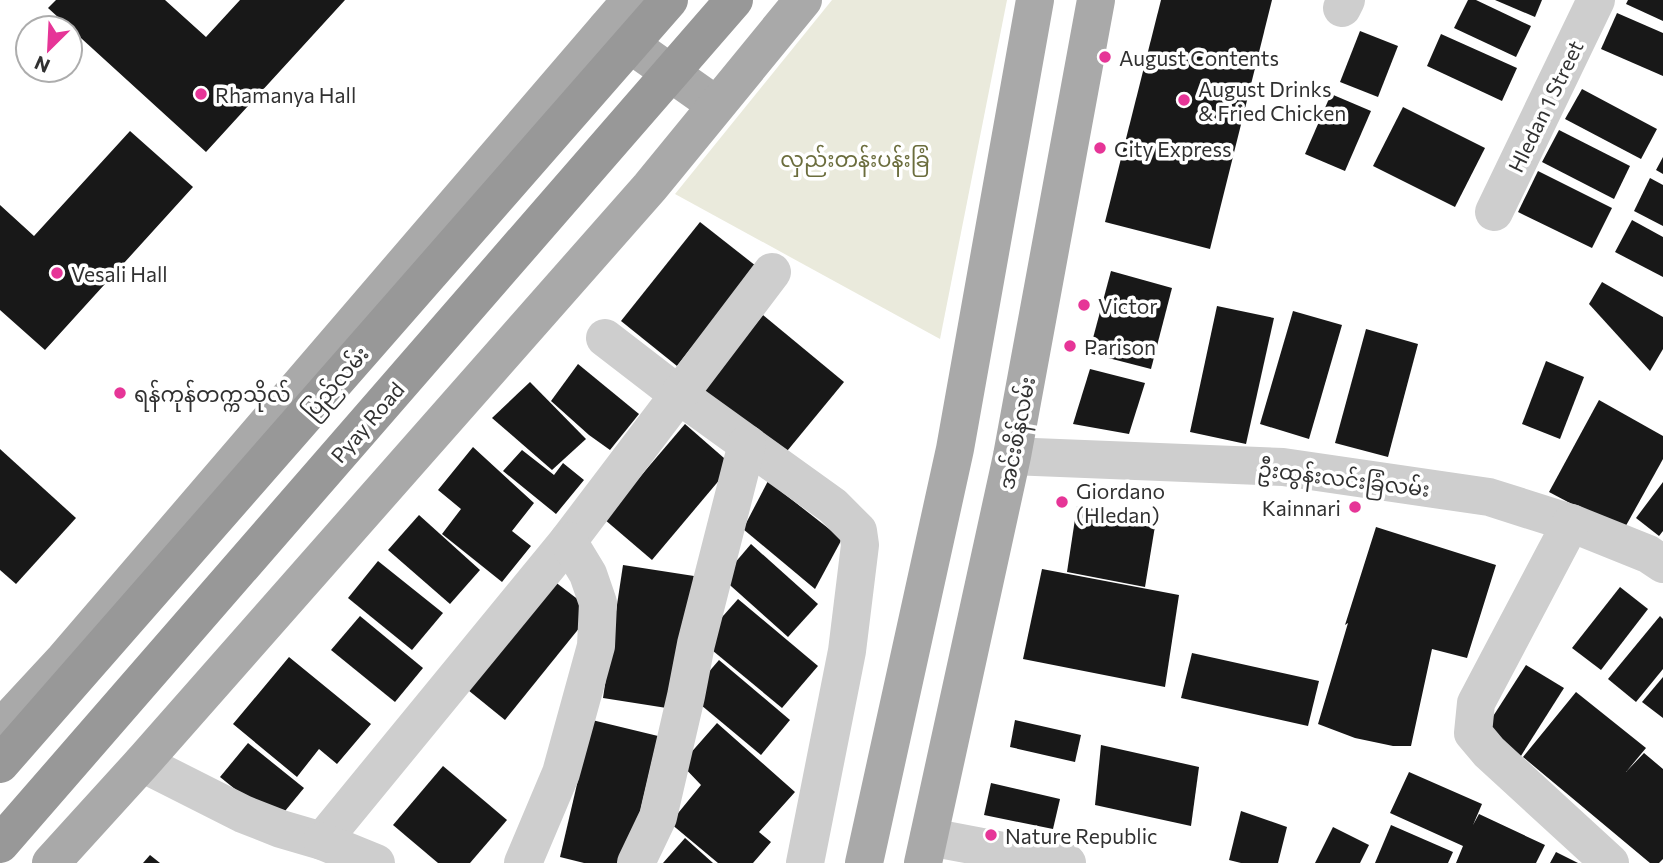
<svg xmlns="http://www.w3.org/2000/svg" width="1663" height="863" font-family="Commissioner,'Noto Sans Myanmar',sans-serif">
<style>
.green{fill:#eaeadc}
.building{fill:#181818}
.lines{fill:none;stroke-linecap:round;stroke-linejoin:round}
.street{stroke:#cecece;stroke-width:38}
.primary{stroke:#a9a9a9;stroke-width:38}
.highway-bridge{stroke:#989898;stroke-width:38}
.poi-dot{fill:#e63597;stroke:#fff;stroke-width:2.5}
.labels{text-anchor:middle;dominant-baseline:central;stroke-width:7;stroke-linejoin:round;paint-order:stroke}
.poi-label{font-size:21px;fill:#313131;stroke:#fff;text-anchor:start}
.street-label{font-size:21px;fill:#313131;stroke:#fff}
.park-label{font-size:21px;fill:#6b6d3d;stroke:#fff}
</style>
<rect width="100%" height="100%" fill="#fff"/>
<!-- green -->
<polygon class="green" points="832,0 1007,0 940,339 675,194"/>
<!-- building -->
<g class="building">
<polygon points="56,0 165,0 206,37 240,0 345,0 206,152 48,8"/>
<polygon points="1161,0 1272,0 1210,249 1105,222"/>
<polygon points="1468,0 1476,0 1531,26 1516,57 1454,28"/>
<polygon points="1495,0 1542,0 1535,17"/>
<polygon points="1628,0 1663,0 1663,21 1626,4"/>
<polygon points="1617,13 1663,33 1663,76 1601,49"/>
<polygon points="1360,31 1398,46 1378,97 1340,82"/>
<polygon points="1441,34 1517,68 1502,101 1427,66"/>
<polygon points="1582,89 1657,129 1641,159 1565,119"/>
<polygon points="1331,94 1371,111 1345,171 1305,154"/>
<polygon points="1403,107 1485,148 1455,207 1373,166"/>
<polygon points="1559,130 1630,166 1614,199 1542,162"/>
<polygon points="130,131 193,187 45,350 0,310 0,205 34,236"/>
<polygon points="1663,157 1663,174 1656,170"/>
<polygon points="1538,171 1612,208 1592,248 1518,212"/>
<polygon points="1650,178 1663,185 1663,226 1634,211"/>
<polygon points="1632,220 1663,237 1663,277 1615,252"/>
<polygon points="700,222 756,266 677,366 621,321"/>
<polygon points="1111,271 1172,288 1151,369 1089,353"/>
<polygon points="1602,282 1663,317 1663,349 1650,371 1589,304"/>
<polygon points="1217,306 1274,318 1246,444 1190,432"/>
<polygon points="1293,311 1342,325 1309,439 1260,424"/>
<polygon points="763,315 844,382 783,456 702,389"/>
<polygon points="1366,329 1418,344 1388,457 1335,443"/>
<polygon points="1546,361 1584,377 1560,439 1522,424"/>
<polygon points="578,364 639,414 610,450 589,435 551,401"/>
<polygon points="1090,369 1145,383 1129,434 1073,424"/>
<polygon points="530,382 586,439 552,470 492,418"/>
<polygon points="1599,400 1663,436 1663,459 1623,531 1549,492"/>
<polygon points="685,424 732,465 652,560 604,519"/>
<polygon points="473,447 534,503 512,531 531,546 502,582 442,534 461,509 438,490"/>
<polygon points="0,449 76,518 16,584 0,570"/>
<polygon points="522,450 554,475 563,463 584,480 556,514 503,471"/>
<polygon points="768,481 842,539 815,589 743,529"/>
<polygon points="1663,482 1663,531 1659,536 1636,518"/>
<polygon points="1077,506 1156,520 1145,587 1067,572"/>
<polygon points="419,515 480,570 450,604 388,550"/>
<polygon points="1376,527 1496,565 1467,658 1432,649 1411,746 1393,746 1355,738 1318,724 1348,623 1345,625"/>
<polygon points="751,544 818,604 788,637 722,578"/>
<polygon points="378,561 443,613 412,650 348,598"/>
<polygon points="623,565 694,576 673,709 603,698"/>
<polygon points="1042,569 1179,595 1165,687 1023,659"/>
<polygon points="554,581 593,611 505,720 468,690"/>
<polygon points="1620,587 1648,609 1601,670 1572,648"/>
<polygon points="738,599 818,666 782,708 701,641"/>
<polygon points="360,616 423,668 395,702 331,650"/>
<polygon points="1660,616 1663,619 1663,669 1636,702 1608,679"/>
<polygon points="1192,653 1319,681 1308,726 1181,698"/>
<polygon points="289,657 371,724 337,764 319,749 297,777 233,724"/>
<polygon points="719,660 790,720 761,755 689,695"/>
<polygon points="1526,665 1564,688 1519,759 1481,735"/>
<polygon points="1663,677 1663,718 1642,702"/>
<polygon points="1576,692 1646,748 1626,772 1644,753 1663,769 1663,859 1659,863 1650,863 1523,757"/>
<polygon points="592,720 658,736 628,863 584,863 560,857"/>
<polygon points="1015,720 1081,735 1075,762 1010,747"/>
<polygon points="717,723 795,792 759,832 771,842 753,863 718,863 670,823 701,785 681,764"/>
<polygon points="248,743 304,788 276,822 220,777"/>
<polygon points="1101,745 1199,767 1191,826 1095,805"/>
<polygon points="443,766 507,820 470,863 438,863 393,825"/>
<polygon points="1409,772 1482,804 1473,825 1479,814 1545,845 1536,863 1456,863 1463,846 1390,813"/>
<polygon points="991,783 1060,799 1053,829 984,815"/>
<polygon points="1241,811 1287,827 1278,863 1241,863 1229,860"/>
<polygon points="1391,825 1453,852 1448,863 1375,863"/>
<polygon points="1333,827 1369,845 1360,863 1315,863"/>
<polygon points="685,838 713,863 663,863"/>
<polygon points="1556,852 1578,863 1550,863"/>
<polygon points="150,855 160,863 143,863"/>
</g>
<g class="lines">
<!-- street -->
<g class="street">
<polyline points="1342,8 1346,0"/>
<polyline points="1494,212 1596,0"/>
<polyline points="605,338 679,395 833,506 858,531 860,545 847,651 805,863"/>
<polyline points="1012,456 1283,467 1489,497 1571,523 1648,554 1663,564"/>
<polyline points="1571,523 1476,703 1473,733 1489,752 1610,863"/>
<polyline points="142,763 243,814 281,829 322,841 568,541 772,272"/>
<polyline points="929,837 1067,863"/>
<polyline points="322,841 376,863"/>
<polyline points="523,863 561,773 596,646 598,603 588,574 568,541"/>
<polyline points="636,863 658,817 686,696 696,644 747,444"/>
</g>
<!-- primary -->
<g class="primary">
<polyline points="607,28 716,105"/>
<polyline points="0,729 64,660 631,0"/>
<polyline points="51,863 142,763 650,187 803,0"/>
<polyline points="864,863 955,449 1035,0"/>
<polyline points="923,863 1012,456 1096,0"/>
</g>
<!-- highway-bridge -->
<g class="highway-bridge">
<polyline points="0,764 669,0"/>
<polyline points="0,844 734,0"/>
</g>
</g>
<!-- markers -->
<g class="poi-dot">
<circle cx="1105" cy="57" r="7"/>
<circle cx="201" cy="94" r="7"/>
<circle cx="1184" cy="100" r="7"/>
<circle cx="1100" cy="148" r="7"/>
<circle cx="57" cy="273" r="7"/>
<circle cx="1084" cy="305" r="7"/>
<circle cx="1070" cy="346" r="7"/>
<circle cx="120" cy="393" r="7"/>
<circle cx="1062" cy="502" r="7"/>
<circle cx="1355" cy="507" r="7"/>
<circle cx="991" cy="835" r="7"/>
</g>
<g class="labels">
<!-- poi labels -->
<g class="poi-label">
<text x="1119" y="57">August Contents</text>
<text x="1198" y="88">August Drinks<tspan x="1198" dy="24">&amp; Fried Chicken</tspan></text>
<text x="215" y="94">Rhamanya Hall</text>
<text x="1114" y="148">City Express</text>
<text x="71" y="273">Vesali Hall</text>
<text x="1098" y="305">Victor</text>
<text x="1084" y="346">Parison</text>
<text x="134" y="393">ရန်ကုန်တက္ကသိုလ်</text>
<text x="1076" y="490">Giordano<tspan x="1076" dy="24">(Hledan)</tspan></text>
<text x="1341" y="507" text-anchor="end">Kainnari</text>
<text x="1005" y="835">Nature Republic</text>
</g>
<!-- street labels -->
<g class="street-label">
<text transform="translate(1545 106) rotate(-64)">Hledan 1 Street</text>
<text transform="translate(335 382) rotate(-49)">ပြည်လမ်း</text>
<text transform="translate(367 422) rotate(-49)">Pyay Road</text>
<text transform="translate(1016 433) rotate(-79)">အင်းစိန်လမ်း</text>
<text transform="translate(1344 478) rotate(7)">ဦးထွန်းလင်းခြံလမ်း</text>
</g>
<!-- park labels -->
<g class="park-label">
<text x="855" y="158">လှည်းတန်းပန်းခြံ</text>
</g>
</g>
<!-- north arrow -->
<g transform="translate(49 49) rotate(204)"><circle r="33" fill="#ffffff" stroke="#adadad" stroke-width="2"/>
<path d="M0-5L12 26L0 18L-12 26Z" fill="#e63597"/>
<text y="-10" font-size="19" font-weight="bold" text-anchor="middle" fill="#313131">N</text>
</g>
</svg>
